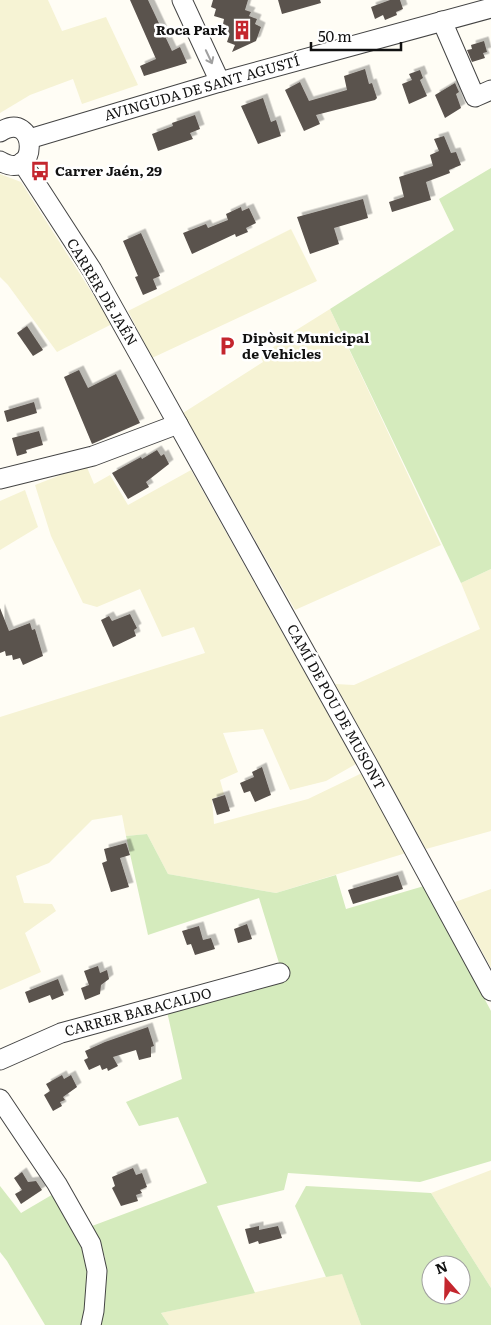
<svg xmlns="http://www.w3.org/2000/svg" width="491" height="1325" font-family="Literata,serif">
	<defs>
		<filter id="shadow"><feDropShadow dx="4.5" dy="-4.5" stdDeviation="0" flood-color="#0004"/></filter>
	</defs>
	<rect width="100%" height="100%" fill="#fffdf5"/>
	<!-- farmland -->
	<g fill="#f6f3d4">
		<path d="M0,0H48L62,31L106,17L138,85L82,104L73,79L30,95L0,113Z"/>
		<path d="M0,174L21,182L112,324L57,352L8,285L0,277Z"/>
		<path d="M291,229L317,281L152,358L128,311Z"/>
		<path d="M330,309L441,545L295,610L183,413L263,362L261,357L290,334Z"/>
		<path d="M86,465L94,484L110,475L128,505L191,470L356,764L326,781L290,790L263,729L223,733L238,772L220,780L224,794L212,799L214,824L308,799L362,773L406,853L276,893L168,874L147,834L126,836L122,815L92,820L49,863L16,876L24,903L52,904L56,911L25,933L41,972L0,990V717L205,653L194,627L162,637L140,589L97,607L83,603L51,536L35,485Z"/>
		<path d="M25,490L38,527L0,550V501Z"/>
		<path d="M491,569V831L426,849L335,684L354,685L480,629L461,583Z"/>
		<path d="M491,889V968L455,902Z"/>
		<path d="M491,1170V1288L431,1193Z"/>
		<path d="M342,1273L361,1325H169L161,1313Z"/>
	</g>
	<!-- green -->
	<g fill="#d5ebbd" fill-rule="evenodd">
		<path d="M491,168V569L461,583L330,309L454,230L439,199Z"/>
		<path d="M147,834L168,874L276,893L336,875L346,909L424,886L491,1011V1161L420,1182L288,1173L284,1190L217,1206L255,1293L161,1313L169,1325H98L105,1257L92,1226L207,1183L178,1117L139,1126L126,1102L182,1079L166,1007L283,976L259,898L148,935L126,836Z"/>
		<path d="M0,1186L21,1213L55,1193L88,1252L87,1310L83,1325H45L7,1261L0,1252Z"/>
		<path d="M306,1186L431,1193L491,1288V1325H361L342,1274L326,1277L295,1206ZM431,1265H461V1295H431Z"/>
	</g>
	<!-- building -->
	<g fill="#5a524d" filter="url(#shadow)">
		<path d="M130,0H148L172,51L180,47L187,63L144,76L140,66L156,59Z"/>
		<path d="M213,0H248L245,10L251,12L249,16L257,19L255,24L261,27L256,41L232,52L235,45L227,42L229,36L222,34L226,25L223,24L224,19L214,16L216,9L211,7Z"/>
		<path d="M278,0H320L321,3L282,14Z"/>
		<path d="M390,0H400L403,9L396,12L397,15L385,20L383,15L375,19L371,7Z"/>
		<path d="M484,41L487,52L483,53L485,58L472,62L467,50L472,49L471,45Z"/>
		<path d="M365,69L369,84L372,83L377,98L375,100L316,115L320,124L304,131L285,90L300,82L309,101L347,90L344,76Z"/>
		<path d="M420,70L423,78L420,80L427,96L409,104L402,84L412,80L409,74Z"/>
		<path d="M455,83L459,92L456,94L461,108L445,118L435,95Z"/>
		<path d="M263,98L271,122L276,120L281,136L258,144L241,106Z"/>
		<path d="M195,115L200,129L190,133L193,139L158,151L152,134L173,126L172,123Z"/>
		<path d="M444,136L451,153L456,152L461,165L449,170L450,173L426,182L431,200L392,212L389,202L404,197L399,177L433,166L430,155L439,151L434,139Z"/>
		<path d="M363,199L368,218L334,228L339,244L310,254L297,217Z"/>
		<path d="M241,207L242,211L249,208L256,223L246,228L248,232L236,237L235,234L192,254L183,233L206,224L208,228L228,220L226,214Z"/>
		<path d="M141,233L160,276L153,279L157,289L143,295L135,277L138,276L123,241Z"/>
		<path d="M27,326L43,350L33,356L17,333Z"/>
		<path d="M79,370L88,388L116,374L140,423L92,444L64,377Z"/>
		<path d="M34,402L37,413L7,422L4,411Z"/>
		<path d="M39,431L43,445L26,450L27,453L17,456L12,438Z"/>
		<path d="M157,450L161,456L164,454L169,464L146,482L149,487L128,499L112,473L141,457L142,459Z"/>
		<path d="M0,608L9,631L30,623L32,630L35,629L43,656L23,665L20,658L13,660L12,655L6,656L5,651L0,653Z"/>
		<path d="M130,614L137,628L134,630L136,636L113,647L101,620L109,616L112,621Z"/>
		<path d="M262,767L271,795L255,802L250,791L244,793L240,783L254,777L252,772Z"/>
		<path d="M225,795L230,811L217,815L212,799Z"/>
		<path d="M126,843L130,855L120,858L129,887L111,892L102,863L107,861L104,849Z"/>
		<path d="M398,875L403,889L353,904L348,890Z"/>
		<path d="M247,924L252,939L238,943L234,929Z"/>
		<path d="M199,926L203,940L211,938L215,949L195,955L191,944L187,945L182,931Z"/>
		<path d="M98,966L100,973L107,970L109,979L101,985L100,994L85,1000L81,988L89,985L84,971Z"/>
		<path d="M58,979L64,995L52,1000L50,995L29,1003L25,992Z"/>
		<path d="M148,1027L154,1046L151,1047V1057L139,1060L136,1050L113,1057L118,1066L108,1071L107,1068L102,1070L100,1065L89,1070L84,1060L88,1058L85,1051L105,1042Z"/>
		<path d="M62,1075L64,1079L71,1075L77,1087L63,1097L65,1100L60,1102L62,1106L53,1111L44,1095L50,1091L46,1084Z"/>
		<path d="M133,1168L136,1175L142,1173L147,1187L140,1190L142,1193L136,1195L138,1201L121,1206L112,1188L115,1186L112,1177Z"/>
		<path d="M22,1172L28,1182L36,1181L42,1190L21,1204L15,1194L22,1190L14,1178Z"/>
		<path d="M259,1226V1230L278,1226L282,1238L259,1244L258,1241L249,1244L245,1229Z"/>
	</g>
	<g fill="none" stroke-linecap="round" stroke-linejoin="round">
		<defs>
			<g id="minor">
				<path d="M182,0L220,82"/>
				<path d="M442,21L475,97L491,90"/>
				<path d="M0,132C38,108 40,184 0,161"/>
				<path d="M29,139L220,82L491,8"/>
				<path d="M22,162L92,270L367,763L491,991"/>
				<path d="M0,479L93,456L178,424"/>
				<path d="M0,1060L61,1033L280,973"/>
				<path d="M0,1099L57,1184L91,1244L97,1271L94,1311L91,1325"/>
			</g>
		</defs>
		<!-- minor casing -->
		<use href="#minor" stroke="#444" stroke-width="21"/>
		<!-- minor -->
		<use href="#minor" stroke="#fff" stroke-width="19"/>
	</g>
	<!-- one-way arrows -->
	<defs><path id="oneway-shaft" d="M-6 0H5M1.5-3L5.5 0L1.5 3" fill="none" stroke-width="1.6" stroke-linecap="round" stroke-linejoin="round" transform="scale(1.25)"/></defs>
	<use stroke="#a0a0a0" href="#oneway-shaft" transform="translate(209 57) rotate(65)"/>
	<!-- icons -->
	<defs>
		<symbol id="building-bare" viewBox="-9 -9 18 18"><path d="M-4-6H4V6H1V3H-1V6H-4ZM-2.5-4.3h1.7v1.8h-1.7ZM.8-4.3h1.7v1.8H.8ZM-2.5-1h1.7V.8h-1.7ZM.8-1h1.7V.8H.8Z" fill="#c4262e" stroke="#fff" stroke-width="2.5" paint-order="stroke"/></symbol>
		<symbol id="bus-bare" viewBox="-9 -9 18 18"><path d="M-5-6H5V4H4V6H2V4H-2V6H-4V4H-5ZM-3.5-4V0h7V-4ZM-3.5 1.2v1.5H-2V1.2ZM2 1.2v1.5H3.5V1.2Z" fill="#c4262e" stroke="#fff" stroke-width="2.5" paint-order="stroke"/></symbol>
		<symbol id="parking-bare" viewBox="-9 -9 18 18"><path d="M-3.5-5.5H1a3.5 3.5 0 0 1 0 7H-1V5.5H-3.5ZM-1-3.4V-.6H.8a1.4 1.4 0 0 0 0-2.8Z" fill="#c4262e" stroke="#fff" stroke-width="2.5" paint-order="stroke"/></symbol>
	</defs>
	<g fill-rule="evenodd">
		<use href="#building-bare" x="228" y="16" width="28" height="28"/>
		<use href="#bus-bare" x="26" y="157" width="28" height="28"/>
		<use href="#parking-bare" x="213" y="332" width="28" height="28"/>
	</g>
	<g text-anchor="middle" stroke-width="5" stroke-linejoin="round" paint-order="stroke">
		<!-- poi labels -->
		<g font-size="14" font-weight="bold" fill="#111" stroke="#fff" text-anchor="start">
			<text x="227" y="35" text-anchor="end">Roca Park</text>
			<text x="55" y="176">Carrer Jaén, 29</text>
			<text x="242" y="343">Dipòsit Municipal<tspan x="242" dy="16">de Vehicles</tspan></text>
		</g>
		<!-- street labels -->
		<g font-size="14" fill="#111" stroke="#fff">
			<text transform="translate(202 88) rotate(-16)" y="5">AVINGUDA DE SANT AGUSTÍ</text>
			<text transform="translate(102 292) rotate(59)" y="5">CARRER DE JAÉN</text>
			<text transform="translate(336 707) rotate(61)" y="5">CAMÍ DE POU DE MUSONT</text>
			<text transform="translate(138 1012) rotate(-15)" y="5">CARRER BARACALDO</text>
		</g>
	</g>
	<!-- north arrow -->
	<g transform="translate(446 1280) rotate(340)"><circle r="24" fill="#ffffff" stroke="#a0a0a0"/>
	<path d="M0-4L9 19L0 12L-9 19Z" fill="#c4262e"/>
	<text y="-8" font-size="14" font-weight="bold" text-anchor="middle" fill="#111111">N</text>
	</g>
	<!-- scale -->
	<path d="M311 42v8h90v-8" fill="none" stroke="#111111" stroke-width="2.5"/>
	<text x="318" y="42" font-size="15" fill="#111111" stroke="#ffffff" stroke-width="4" paint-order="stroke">50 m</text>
</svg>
